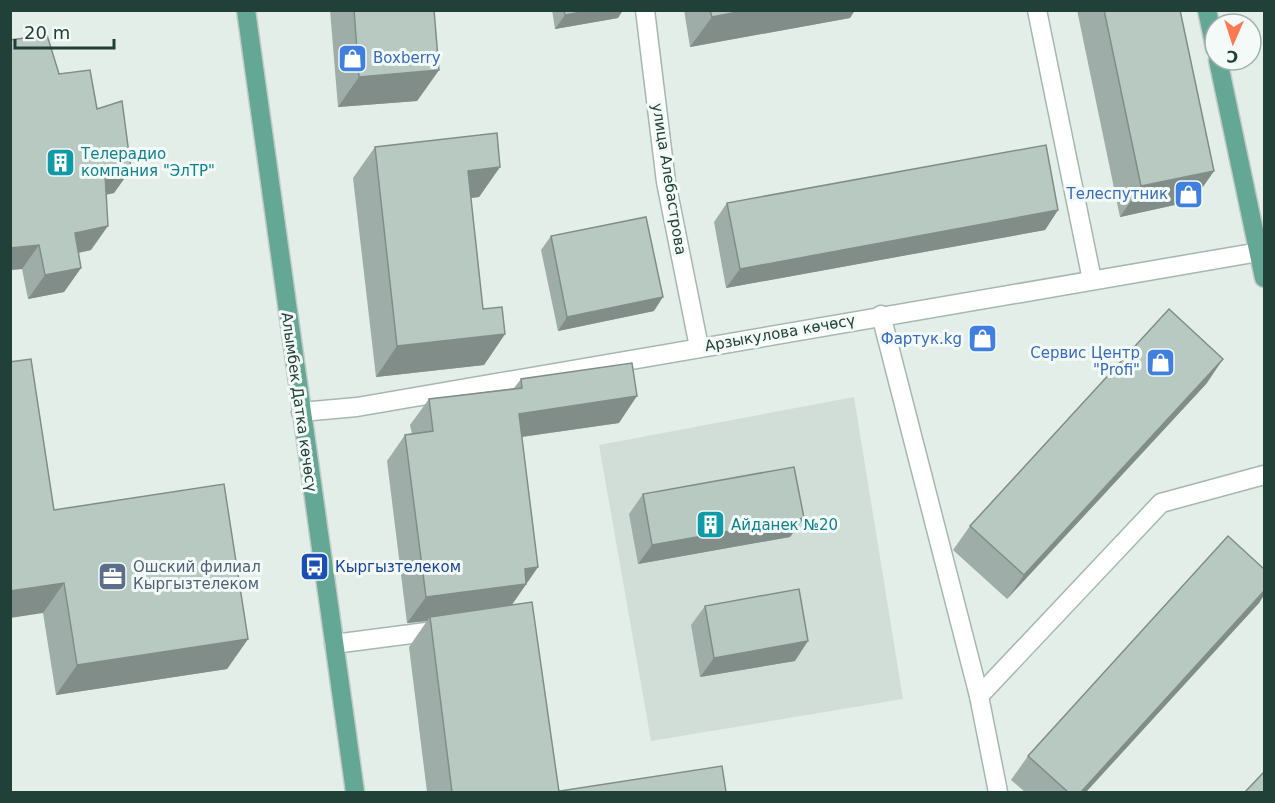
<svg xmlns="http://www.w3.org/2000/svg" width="1275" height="803" font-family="'DejaVu Sans',sans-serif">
	<rect width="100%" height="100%" fill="#e3eee9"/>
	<!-- built -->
	<path fill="#d1ded8" d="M854,397L903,699L651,741L599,445Z"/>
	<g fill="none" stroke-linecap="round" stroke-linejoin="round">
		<defs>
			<g id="minor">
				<path d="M645,10L666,182L699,347"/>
				<path d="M1037,10L1092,280"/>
				<path d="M881,315L979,696L998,792"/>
				<path d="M301,412L357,407L1259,252"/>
				<path d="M334,644L442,630"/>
				<path d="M979,696L1161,503L1264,475"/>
			</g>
			<g id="major">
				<path d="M246,10L355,792"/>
				<path d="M1207,10L1215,48"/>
				<path d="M1218,60L1264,278"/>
			</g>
		</defs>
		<!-- minor casing -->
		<use href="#minor" stroke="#a5b7b0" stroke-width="21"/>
		<!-- major casing -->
		<use href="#major" stroke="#c1cac7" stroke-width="21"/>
		<!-- minor -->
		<use href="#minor" stroke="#fff" stroke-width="18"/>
		<!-- major -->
		<use href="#major" stroke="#64a794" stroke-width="18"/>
	</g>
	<!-- wall -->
	<g fill="#9eada7">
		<path d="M330,10H434L439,70L417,101L338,107Z"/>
		<path d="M552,10H623L618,18L555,29Z"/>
		<path d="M684,10H855L850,18L690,47Z"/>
		<path d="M1077,10H1180L1214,171L1193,201L1120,217Z"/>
		<path d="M10,40L59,74L97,109L131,169L114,193L106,195L91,250L78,253L81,268L64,292L28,299L22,269L10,270Z"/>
		<path d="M375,147L500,167L479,197L471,198L483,309L505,334L484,365L376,377L353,178Z"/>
		<path d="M727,203L1058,210L1045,230L726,288L714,222Z"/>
		<path d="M551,236L654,311L558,331L541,250Z"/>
		<path d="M521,379L619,423L522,437L538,567L512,605L559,792H427L409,647L427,621L407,623L387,461L405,435L412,434L410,425L429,399L514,388Z"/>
		<path d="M1207,383L1007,599L953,550L970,526Z"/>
		<path d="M643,494L804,518L790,537L638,564L629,514Z"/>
		<path d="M54,510L248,639L227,669L56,695L43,613Z"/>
		<path d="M1264,569V595L1259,603L1086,792H1025L1011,780L1028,756Z"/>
		<path d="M705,606L795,661L700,677L691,625Z"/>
	</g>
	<!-- shaded-wall -->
	<g fill="#818d88">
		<path d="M592,10H623L618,18L555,29L565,15Z"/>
		<path d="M747,10H855L850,18L690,47L712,17Z"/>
		<path d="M439,70L417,101L338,107L359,77Z"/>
		<path d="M500,167L479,197L447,201L468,171Z"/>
		<path d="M131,169L114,193L88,198L105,174Z"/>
		<path d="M1214,171L1193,201L1120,217L1141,186Z"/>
		<path d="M1058,210L1045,230L726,288L740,269Z"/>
		<path d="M108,226L91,250L58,257L75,233Z"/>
		<path d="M39,245L22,269L10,270V248Z"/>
		<path d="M81,268L64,292L28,299L45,275Z"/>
		<path d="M663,297L654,311L558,331L567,317Z"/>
		<path d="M505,334L484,365L376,377L397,346Z"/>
		<path d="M1223,359L1207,383L1007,599L1024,575Z"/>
		<path d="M637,396L619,423L500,440L519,414Z"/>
		<path d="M804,518L790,537L638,564L652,545Z"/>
		<path d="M538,567L508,610L430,617L427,621L407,623L426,597L525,569Z"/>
		<path d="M64,583L43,613L10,618V591Z"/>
		<path d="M1264,591V595L1259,603L1086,792H1081Z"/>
		<path d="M248,639L227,669L56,695L77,665Z"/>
		<path d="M808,641L795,661L700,677L714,658Z"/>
	</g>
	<!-- building -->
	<g fill="#b8c9c2" stroke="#818d88" stroke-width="1.5">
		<path d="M354,10H434L439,70L359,77Z"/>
		<path d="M564,10H592L565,15Z"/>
		<path d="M710,10H747L712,17Z"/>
		<path d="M1104,10H1180L1214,171L1141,186Z"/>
		<path d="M47,35L59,74L90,70L97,109L122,101L131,169L105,174L108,226L75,233L81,268L45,275L39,245L10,248V40Z"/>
		<path d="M497,133L500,167L468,171L483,309L502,307L505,334L397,346L375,147Z"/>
		<path d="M1046,145L1058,210L740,269L727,203Z"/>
		<path d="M646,217L663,297L567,317L551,236Z"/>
		<path d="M1169,309L1223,359L1024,575L970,526Z"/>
		<path d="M31,359L54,510L224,484L248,639L77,665L64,583L10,591V362Z"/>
		<path d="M632,363L637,396L519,414L538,567L525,569L526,584L426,597L405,435L433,431L429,399L522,388L521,379Z"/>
		<path d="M794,467L804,518L652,545L643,494Z"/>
		<path d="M1228,536L1264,569V591L1081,792H1068L1028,756Z"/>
		<path d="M799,589L808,641L714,658L705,606Z"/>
		<path d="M532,602L559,792H452L430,617Z"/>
		<path d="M722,766L726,792H561L560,791Z"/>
		<path d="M1264,772V792H1245Z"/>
	</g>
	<!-- icons -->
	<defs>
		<symbol id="shop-square" viewBox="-11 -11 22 22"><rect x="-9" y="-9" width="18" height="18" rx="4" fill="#3f7fe0" stroke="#f4faf7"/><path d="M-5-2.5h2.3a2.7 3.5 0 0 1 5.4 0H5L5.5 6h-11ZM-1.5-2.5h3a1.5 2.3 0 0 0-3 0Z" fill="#fff"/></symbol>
		<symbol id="building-square" viewBox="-11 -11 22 22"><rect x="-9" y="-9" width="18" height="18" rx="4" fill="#0f9aa8" stroke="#f4faf7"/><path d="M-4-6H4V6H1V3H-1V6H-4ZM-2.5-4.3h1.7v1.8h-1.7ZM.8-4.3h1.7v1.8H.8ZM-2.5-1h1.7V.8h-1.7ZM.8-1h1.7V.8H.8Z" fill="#fff"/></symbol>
		<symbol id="bus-square" viewBox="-11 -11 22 22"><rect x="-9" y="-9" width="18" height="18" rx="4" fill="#1a4fb4" stroke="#f4faf7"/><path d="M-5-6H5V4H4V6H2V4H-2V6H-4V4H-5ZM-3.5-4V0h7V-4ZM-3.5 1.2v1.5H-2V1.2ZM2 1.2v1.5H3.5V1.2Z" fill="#fff"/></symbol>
		<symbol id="office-square" viewBox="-11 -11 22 22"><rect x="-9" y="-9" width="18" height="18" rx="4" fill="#5c6f8a" stroke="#f4faf7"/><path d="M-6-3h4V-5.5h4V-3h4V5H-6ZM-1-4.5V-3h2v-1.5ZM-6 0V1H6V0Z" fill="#fff"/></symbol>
	</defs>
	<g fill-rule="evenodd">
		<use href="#shop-square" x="336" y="42" width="33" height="33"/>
		<use href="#building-square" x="44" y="146" width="33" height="33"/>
		<use href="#shop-square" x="1172" y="178" width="33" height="33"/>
		<use href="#shop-square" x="966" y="322" width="33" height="33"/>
		<use href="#shop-square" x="1144" y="346" width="33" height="33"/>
		<use href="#building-square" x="694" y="508" width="33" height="33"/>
		<use href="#bus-square" x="298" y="550" width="33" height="33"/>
		<use href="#office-square" x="96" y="560" width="33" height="33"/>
	</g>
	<g text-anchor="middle" stroke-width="6" stroke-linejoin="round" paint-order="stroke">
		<!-- shop labels -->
		<g font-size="15" fill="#366cbe" stroke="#f4faf7" text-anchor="end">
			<text x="373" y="63" text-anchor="start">Boxberry</text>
			<text x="1168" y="199">Телеспутник</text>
			<text x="962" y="344">Фартук.kg</text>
			<text x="1140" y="358">Сервис Центр<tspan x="1140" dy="17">"Profi"</tspan></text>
		</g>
		<!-- culture labels -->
		<g font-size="15" fill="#0d838f" stroke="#f4faf7" text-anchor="start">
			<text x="81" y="159">Телерадио<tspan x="81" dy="17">компания "ЭлТР"</tspan></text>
			<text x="731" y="530">Айданек №20</text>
		</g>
		<!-- street labels -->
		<g font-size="15" fill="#214138" stroke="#f4faf7">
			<text transform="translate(669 179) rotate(81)" y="5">улица Алебастрова</text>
			<text transform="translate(780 333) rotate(-10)" y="5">Арзыкулова көчөсү</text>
			<text transform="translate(299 402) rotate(82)" y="5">Алымбек Датка көчөсү</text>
		</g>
		<!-- service labels -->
		<g font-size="15" fill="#4e5e75" stroke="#f4faf7" text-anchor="start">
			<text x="133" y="572">Ошский филиал<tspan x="133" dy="17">Кыргызтелеком</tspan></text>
		</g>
		<!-- transit labels -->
		<g font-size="15" fill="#164399" stroke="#f4faf7" text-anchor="start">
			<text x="335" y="572">Кыргызтелеком</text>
		</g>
	</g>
	<!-- border -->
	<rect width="1275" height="803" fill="none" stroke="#214138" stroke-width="24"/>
	<!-- north arrow -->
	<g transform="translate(1233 42) rotate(183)"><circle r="28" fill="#f4faf7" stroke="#a0b0ab" stroke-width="1.5"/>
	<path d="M0-4.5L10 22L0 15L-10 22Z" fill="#fc7953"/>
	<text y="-9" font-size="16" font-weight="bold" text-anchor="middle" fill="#214138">С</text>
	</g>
	<!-- scale -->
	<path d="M15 39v9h99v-9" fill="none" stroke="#214138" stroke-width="3"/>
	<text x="24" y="39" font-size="18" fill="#214138" stroke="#f4faf7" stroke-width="4.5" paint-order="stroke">20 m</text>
</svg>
